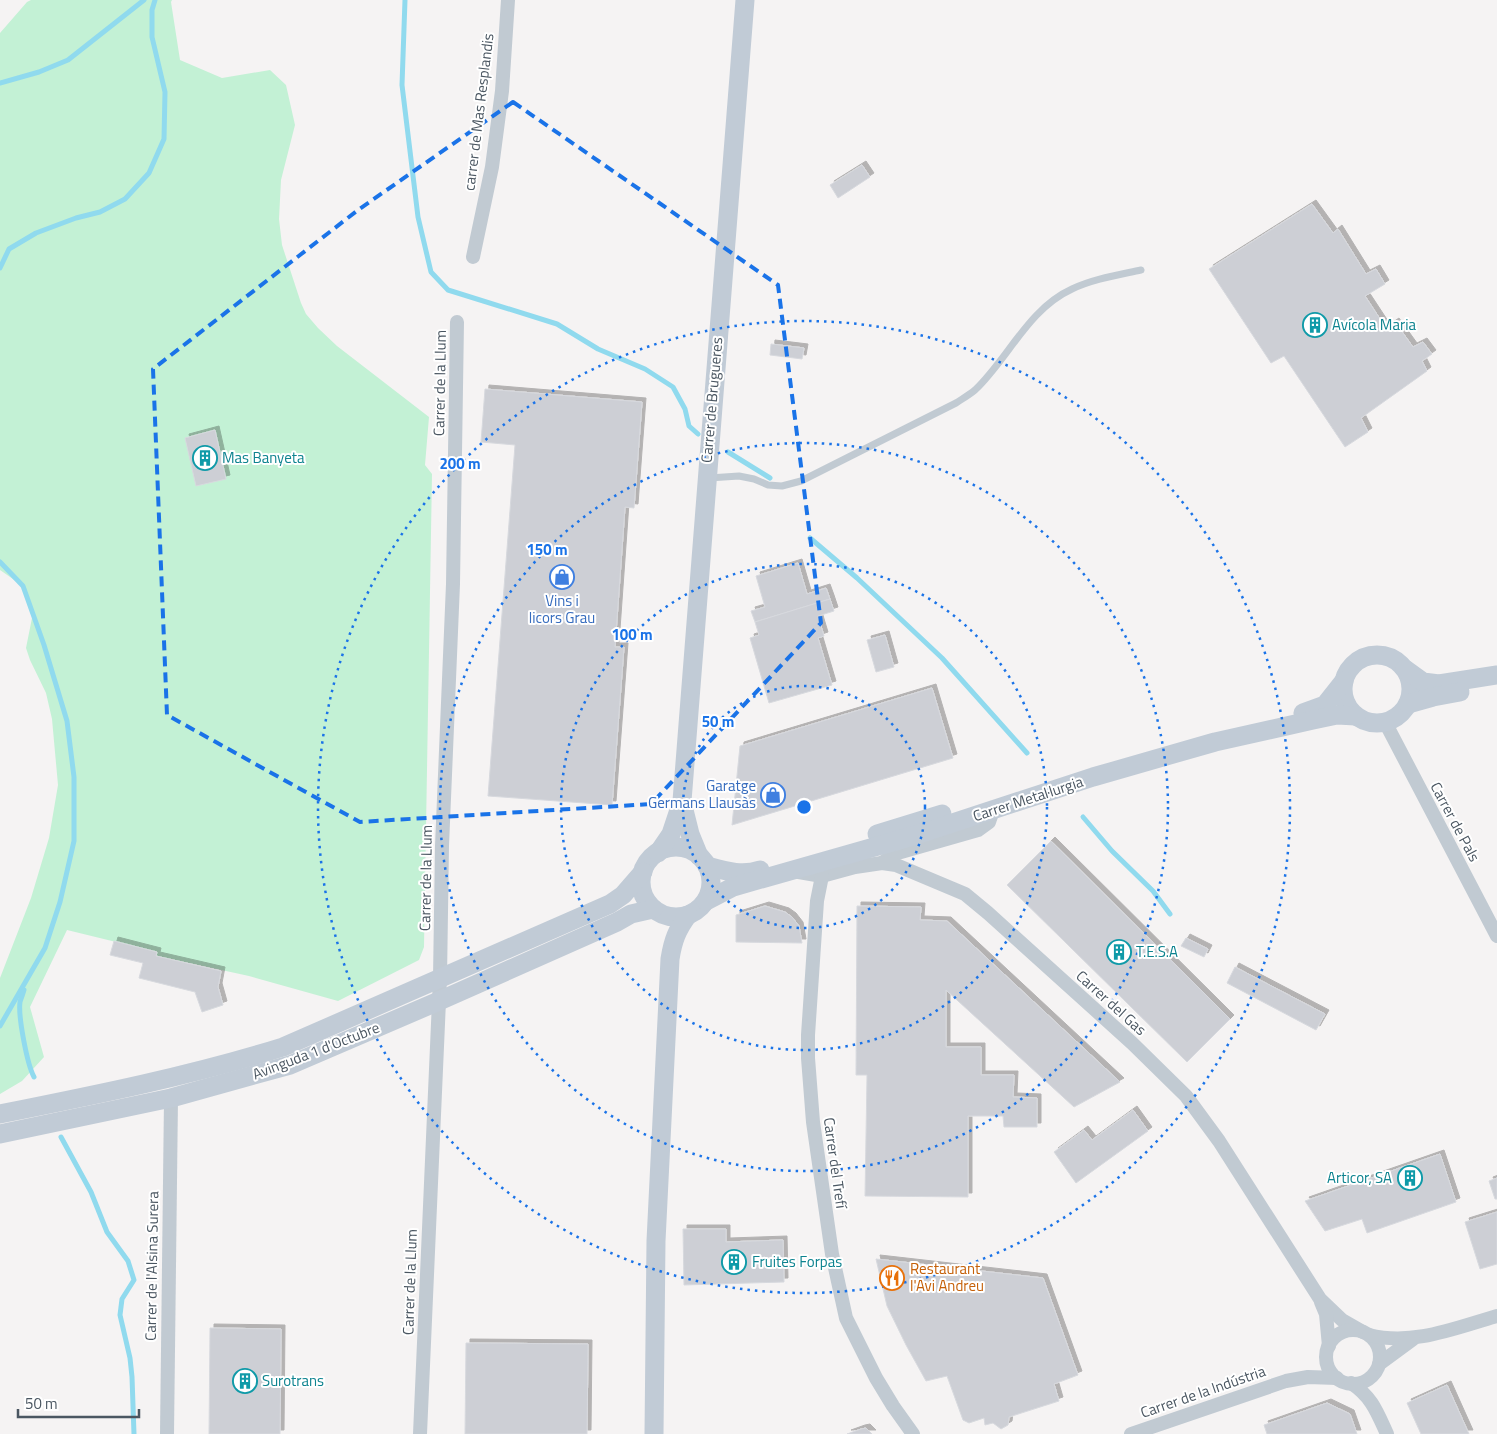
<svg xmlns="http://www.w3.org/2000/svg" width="1497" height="1434" font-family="'Titillium Web',sans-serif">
	<defs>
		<filter id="shadow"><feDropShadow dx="4" dy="-4" stdDeviation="0" flood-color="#0004"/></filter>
	</defs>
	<rect width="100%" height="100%" fill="#f5f3f3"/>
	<!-- green -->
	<path fill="#c3f1d5" d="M31,0H172L171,2L180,60L222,78L270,70L286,85L295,125L281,180L279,219L282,245L301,303L306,314L318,328L337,346L429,417L425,465L432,474L424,947L419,960L338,1001L249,976L157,956V952L67,930L30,1007L44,1057L22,1081L0,1094V978L31,898L49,838L58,785L52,719L46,693L30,660L26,648L33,613L23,586L0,570V33L27,2Z"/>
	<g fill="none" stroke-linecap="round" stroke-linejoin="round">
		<!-- stream -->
		<g stroke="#90daee" stroke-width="5">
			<path d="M405,0L402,85L418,217L431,272L448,290L557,324L598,349L645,369L673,387L685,409L689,426L698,434"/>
			<path d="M0,83L39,72L68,60L144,0"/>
			<path d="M0,268L9,249L36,233L76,218L100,212L125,199L149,173L164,139L165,92L152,37V10L155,0"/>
			<path d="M728,452L770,478"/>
			<path d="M810,538L857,578L942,658L1027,753"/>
			<path d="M0,562L23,586L44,645L67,721L74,777V841L60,902L45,948L0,1026"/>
			<path d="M1083,817L1112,851L1153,891L1170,914"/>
			<path d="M24,990C23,994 21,998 20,1002C18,1016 27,1064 34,1077"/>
			<path d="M61,1137L91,1192L107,1232L128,1261L134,1280L122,1299L120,1315L130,1358L132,1377L134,1434"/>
		</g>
	</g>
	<!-- building -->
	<g fill="#cdcfd5" stroke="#d7d9de" filter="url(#shadow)">
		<path d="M862,165L870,177L838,198L830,185Z"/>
		<path d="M1312,204L1333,233L1338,229L1366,274L1376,269L1385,284L1365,296L1386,328L1395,322L1413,347L1423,342L1432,354L1422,361L1427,371L1361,418L1368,432L1345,447L1284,356L1271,363L1209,269Z"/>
		<path d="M771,344L804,348L802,359L770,355Z"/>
		<path d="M485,389L642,402L634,508L625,507L615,647H624L612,805L488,796L515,445L481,442Z"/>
		<path d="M215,430L226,479L196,486L185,438Z"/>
		<path d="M798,563L807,594L826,588L830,599L755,622L751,611L765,607L756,576Z"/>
		<path d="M830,599L834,611L818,616L824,636L818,638L832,685L769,703L750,638L759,635L755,622Z"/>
		<path d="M885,635L894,667L876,672L867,640Z"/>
		<path d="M932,688L953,758L732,825L740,746Z"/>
		<path d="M1051,841L1230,1019L1187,1062L1007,885Z"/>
		<path d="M765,906L785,912L792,917L799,926L802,943L736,942V915Z"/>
		<path d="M857,906L921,907L920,920L947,921L1120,1082L1074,1107L946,990V1047H981V1075H1014L1013,1097L1037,1098V1127H1004L1003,1116H968V1197L865,1196L867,1075H856Z"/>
		<path d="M1186,938L1208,949L1204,957L1181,946Z"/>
		<path d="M114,941L157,952L156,956L221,971L218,987L223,1005L202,1012L195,992L139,978L143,963L110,955Z"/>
		<path d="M1235,967L1325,1014L1316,1030L1227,983Z"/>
		<path d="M1133,1110L1148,1131L1076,1183L1054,1152L1084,1130L1092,1140Z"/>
		<path d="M1440,1154L1456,1202L1367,1233L1362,1219L1325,1231L1305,1201Z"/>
		<path d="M1497,1178V1199H1495L1489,1181Z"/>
		<path d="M1497,1212V1264L1480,1269L1465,1222Z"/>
		<path d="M683,1229H726V1242L783,1240L784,1282L684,1285Z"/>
		<path d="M876,1259L1043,1278L1078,1375L1054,1384L1059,1401L1009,1417L1008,1425L1001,1429L993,1423L985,1425L984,1418L969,1423L963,1420L947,1376L926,1381L906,1345L887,1306Z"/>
		<path d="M210,1328L281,1329L280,1434H209Z"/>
		<path d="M466,1343L588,1344L587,1434H465Z"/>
		<path d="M1447,1385L1469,1434H1421L1407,1403Z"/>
		<path d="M1327,1403L1350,1414L1357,1434H1267L1264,1425Z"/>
		<path d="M866,1428L872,1434H847L861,1429Z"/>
	</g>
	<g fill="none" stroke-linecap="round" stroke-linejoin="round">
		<!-- lane -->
		<path stroke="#c1cad2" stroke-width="7" d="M709,478L739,476L754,479L768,485L782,486L801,481L956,403C962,399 969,395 975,390C1008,359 1028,309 1072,289C1093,279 1118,275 1141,270"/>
		<!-- street -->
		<g stroke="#c1cad2" stroke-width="14">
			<path d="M473,257L492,167L502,91L508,0"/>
			<path d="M1385,722L1497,936"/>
			<path d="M882,863L894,854L978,830L989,822L993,810"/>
			<path d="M793,871L822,876L855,867L882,863L896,865L965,894L988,913L1132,1043L1186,1096L1219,1141L1320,1299L1342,1320L1363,1332"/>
			<path d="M822,876L817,901L808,1035V1058L813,1122L832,1254L846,1318L876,1378L893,1406L913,1434"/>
			<path d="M1321,1302L1326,1314L1329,1346"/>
			<circle cx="1353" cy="1357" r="27"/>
			<path d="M1369,1335C1413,1346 1455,1328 1497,1316"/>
			<path d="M1379,1364L1413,1339"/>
			<path d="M1351,1383C1372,1397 1377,1412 1387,1434"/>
			<path d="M167,1434L171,1098"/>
			<path d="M420,1434L440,978L442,846L453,584L457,322"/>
			<path d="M1131,1434L1286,1381L1308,1377L1337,1378"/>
		</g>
		<!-- secondary -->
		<g stroke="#c1cbd6" stroke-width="19">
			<circle cx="1377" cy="689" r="34"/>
			<path d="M1405,669L1423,682L1439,684L1497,675"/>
			<path d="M1408,704L1433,697L1460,692"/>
			<path d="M1303,713L1325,705L1344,681"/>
			<path d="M682,802L690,834L699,856"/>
			<path d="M877,834L942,814"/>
			<circle cx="676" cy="882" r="35"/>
			<path d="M658,853L671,834L682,801L745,0"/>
			<path d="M707,866C726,871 742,876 760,870"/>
			<path d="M706,901L733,887L913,836L1093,777L1215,742L1313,720L1337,715L1356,716"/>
			<path d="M0,1114C95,1095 190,1076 283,1047L610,904L623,895L643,872"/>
			<path d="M0,1134L171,1098L290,1065L439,1001L617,922L631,914L653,909"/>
			<path d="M654,1434L656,1241L670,959C673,940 677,930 688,915"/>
		</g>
	</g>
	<!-- marked area -->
	<path fill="none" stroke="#1a73e8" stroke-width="4" stroke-dasharray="10 6" stroke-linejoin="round" d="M513,102L778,285L821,623L651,804L360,822L167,715L153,369L358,210Z"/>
	<!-- distance rings -->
	<g fill="none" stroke="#1a73e8" stroke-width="2.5" stroke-dasharray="2.5 5">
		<circle cx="804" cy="807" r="121"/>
		<circle cx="804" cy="807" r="243"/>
		<circle cx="804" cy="807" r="364"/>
		<circle cx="804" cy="807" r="486"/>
	</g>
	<!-- icons -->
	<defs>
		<symbol id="building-ring" viewBox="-11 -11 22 22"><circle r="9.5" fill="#fff" stroke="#0f9aa8" stroke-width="1.5"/><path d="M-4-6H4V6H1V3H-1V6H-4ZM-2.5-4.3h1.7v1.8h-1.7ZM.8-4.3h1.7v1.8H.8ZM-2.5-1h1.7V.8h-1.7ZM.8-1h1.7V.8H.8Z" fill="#0f9aa8"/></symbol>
		<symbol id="shop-ring" viewBox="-11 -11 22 22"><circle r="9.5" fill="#fff" stroke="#3f7fe0" stroke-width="1.5"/><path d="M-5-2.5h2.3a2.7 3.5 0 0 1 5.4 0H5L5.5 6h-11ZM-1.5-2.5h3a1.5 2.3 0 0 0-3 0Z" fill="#3f7fe0"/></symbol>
		<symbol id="restaurant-ring" viewBox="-11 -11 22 22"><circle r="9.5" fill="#fff" stroke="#e8710a" stroke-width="1.5"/><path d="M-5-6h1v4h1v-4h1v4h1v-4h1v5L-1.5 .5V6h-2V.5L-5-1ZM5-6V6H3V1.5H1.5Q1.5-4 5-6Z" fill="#e8710a"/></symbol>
	</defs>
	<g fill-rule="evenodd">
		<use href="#building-ring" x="1301" y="311" width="28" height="28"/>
		<use href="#building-ring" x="191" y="444" width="28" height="28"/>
		<use href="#shop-ring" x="548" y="563" width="28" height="28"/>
		<use href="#shop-ring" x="759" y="781" width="28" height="28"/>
		<use href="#building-ring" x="1105" y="938" width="28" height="28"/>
		<use href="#building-ring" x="1396" y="1164" width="28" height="28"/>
		<use href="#building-ring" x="720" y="1248" width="28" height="28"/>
		<use href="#restaurant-ring" x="878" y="1264" width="28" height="28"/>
		<use href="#building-ring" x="231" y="1367" width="28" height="28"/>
	</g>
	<g text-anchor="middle" stroke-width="4" stroke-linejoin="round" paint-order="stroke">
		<!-- street labels -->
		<g font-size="15" fill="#4a5661" stroke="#fff">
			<text transform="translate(479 112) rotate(-83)" y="5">carrer de Mas Resplandis</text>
			<text transform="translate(440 383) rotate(-89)" y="5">Carrer de la Llum</text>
			<text transform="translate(712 400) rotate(-85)" y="5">Carrer de Brugueres</text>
			<text transform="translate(1028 799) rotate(-18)" y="5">Carrer Metal·lurgia</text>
			<text transform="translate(1455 822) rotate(62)" y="5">Carrer de Pals</text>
			<text transform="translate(426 878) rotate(-89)" y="5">Carrer de la Llum</text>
			<text transform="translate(1111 1003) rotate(42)" y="5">Carrer del Gas</text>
			<text transform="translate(316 1051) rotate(-21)" y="5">Avinguda 1 d'Octubre</text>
			<text transform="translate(835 1163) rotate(82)" y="5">Carrer del Trefí</text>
			<text transform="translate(152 1266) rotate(-89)" y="5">Carrer de l'Alsina Surera</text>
			<text transform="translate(410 1282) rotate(-88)" y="5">Carrer de la Llum</text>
			<text transform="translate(1203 1392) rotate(-19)" y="5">Carrer de la Indústria</text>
		</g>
		<!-- culture labels -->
		<g font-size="15" fill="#0d838f" stroke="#fff" text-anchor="start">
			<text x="1332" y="330">Avícola Maria</text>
			<text x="222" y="463">Mas Banyeta</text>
			<text x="1136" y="957">T.E.S.A</text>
			<text x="1392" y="1183" text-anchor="end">Articor, SA</text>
			<text x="752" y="1267">Fruites Forpas</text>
			<text x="262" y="1386">Surotrans</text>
		</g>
		<!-- shop labels -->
		<g font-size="15" fill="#366cbe" stroke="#fff">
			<text x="562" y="606">Vins i<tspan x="562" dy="17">licors Grau</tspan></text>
			<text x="756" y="791" text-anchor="end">Garatge<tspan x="756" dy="17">Germans Llausàs</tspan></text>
		</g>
		<!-- food labels -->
		<g font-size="15" fill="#c56008" stroke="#fff" text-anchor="start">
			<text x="910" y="1274">Restaurant<tspan x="910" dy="17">l'Avi Andreu</tspan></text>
		</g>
	</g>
	<circle cx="804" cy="807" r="8" fill="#1a73e8" stroke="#fff" stroke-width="2.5"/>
	<g font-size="15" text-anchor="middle" font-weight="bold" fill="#1a73e8" stroke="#fff" stroke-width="4" stroke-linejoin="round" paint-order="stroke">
		<text x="460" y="469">200 m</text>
		<text x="547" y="555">150 m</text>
		<text x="632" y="640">100 m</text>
		<text x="718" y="727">50 m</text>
	</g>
	<!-- scale -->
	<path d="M18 1409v8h121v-8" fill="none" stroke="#4a5661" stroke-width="2.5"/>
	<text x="25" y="1409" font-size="15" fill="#4a5661" stroke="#ffffff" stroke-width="4" paint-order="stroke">50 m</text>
</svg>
